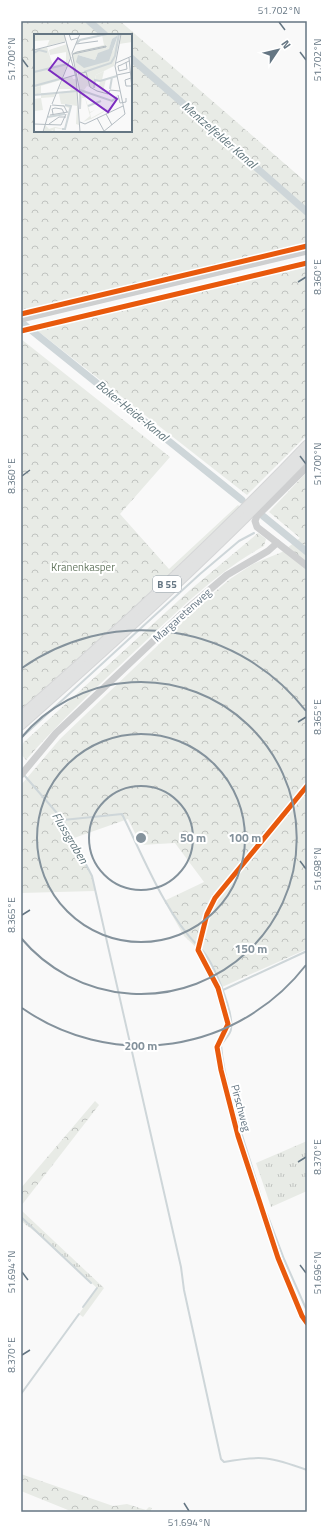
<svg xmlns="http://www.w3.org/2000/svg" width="328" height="1533" font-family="'Titillium Web',sans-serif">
	<defs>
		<pattern id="grass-tufts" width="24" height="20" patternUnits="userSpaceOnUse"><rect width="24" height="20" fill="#e8ebe6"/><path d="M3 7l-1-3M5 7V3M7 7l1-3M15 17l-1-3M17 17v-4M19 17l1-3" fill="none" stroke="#c0c3c0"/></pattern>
		<pattern id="forest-crowns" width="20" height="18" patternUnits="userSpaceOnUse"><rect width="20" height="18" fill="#e8ebe6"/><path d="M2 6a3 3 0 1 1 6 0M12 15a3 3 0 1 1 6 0" fill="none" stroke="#c0c3c0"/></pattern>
	</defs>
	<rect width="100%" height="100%" fill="#f9f9f9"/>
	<!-- grass -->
	<g fill="url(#grass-tufts)">
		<path d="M307,1141V1191L271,1207L256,1163Z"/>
		<path d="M21,1210L104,1288L83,1317L79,1314L97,1288L42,1237L21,1221Z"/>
	</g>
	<!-- forest -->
	<g fill="url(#forest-crowns)" fill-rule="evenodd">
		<path d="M21,21H120L307,183V243L21,311ZM35,35H131V131H35Z"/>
		<path d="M307,260V435L247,495L30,325Z"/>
		<path d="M21,339L170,457L120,514L169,569L238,505L240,507C168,576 96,644 21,709Z"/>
		<path d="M307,472V949L220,988L201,952L184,936L164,901L204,882L175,843L141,845L128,819L74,838L92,876L95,891L21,893V785L60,739L202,603L230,579L253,564L282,552L300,538L269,512Z"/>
		<path d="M258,533L266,539L264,546C215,573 176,613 135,651C98,686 60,721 26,760L21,754L23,743L190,590Z"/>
		<path d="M95,1101L99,1105L21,1206V1188Z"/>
		<path d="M21,1474L113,1506L127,1504L146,1510L149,1507L152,1508L150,1512H73L21,1491Z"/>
	</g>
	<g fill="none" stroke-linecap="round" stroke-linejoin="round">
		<!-- stream -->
		<g stroke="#ced6d9" stroke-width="2">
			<path d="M21,738L200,574L239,541L254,533"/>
			<path d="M24,775L63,820L92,876L181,1267L184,1290L221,1459L224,1462C262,1455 271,1457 307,1470"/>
			<path d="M63,820L122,814C142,854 166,915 198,946"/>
			<path d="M201,949C213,961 234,1012 231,1029C231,1034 224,1040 221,1045C225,1092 248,1150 261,1197"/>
			<path d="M223,990L307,951"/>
			<path d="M267,1214L284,1259L307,1311"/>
			<path d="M21,1217L91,1283"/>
			<path d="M83,1307L97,1288"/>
			<path d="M21,1394L79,1314"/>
		</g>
		<!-- canal -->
		<g stroke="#ced6d9" stroke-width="7">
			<path d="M89,21L105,35"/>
			<path d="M131,58L307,212"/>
			<path d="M21,322L242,500"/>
			<path d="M263,516L307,552"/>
		</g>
		<defs>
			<g id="major">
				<path d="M21,716C120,629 216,540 307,445"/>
				<path d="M21,725C119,638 216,550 307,455"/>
			</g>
		</defs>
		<!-- major casing -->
		<use href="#major" stroke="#d5d6d7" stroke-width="11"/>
		<!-- minor -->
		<g stroke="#cecfd0" stroke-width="7">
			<path d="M21,319L307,251"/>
			<path d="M307,467L257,516L255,521L257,527L307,566"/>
			<path d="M21,775L56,733L186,610L227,575L268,551L277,543"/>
			<path d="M307,786L215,898L207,914L198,950L218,988L228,1024L217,1047L221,1070L238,1136L278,1258L302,1316L307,1323"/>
		</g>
		<!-- major -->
		<use href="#major" stroke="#e1e2e2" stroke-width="9"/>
		<defs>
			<g id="cycleway">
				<path d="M21,314L307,246"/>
				<path d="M21,331L307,263"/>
				<path d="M307,786L215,898L207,914L198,950L218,988L228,1024L217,1047L221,1070L238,1136L278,1258L302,1316L307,1323"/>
			</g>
		</defs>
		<!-- cycleway casing -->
		<use href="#cycleway" stroke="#fff" stroke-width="8"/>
		<!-- cycleway -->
		<use href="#cycleway" stroke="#e8590c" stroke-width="5"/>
	</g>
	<!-- ticks -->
	<path fill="none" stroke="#657683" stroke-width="1.5" d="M279,22L285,30M300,52L306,60M22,59L28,67M298,282L306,277M300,456L306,464M22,476L30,470M298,722L306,717M300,861L306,869M22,915L30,910M298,1162L306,1157M300,1265L306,1273M22,1272L28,1280M22,1355L30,1350M184,1503L189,1511"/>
	<!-- distance rings -->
	<g fill="none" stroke="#84929c" stroke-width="2">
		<circle cx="141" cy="838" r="52"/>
		<circle cx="141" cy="838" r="104"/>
		<path d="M21 738A156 156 0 1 1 21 938"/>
		<path d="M306 965A208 208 0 0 1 22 1008M22 668A208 208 0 0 1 306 711"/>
	</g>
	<g text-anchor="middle" stroke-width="4" stroke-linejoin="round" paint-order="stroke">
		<!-- shield labels -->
		<rect fill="#fff" stroke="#939fa8" stroke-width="1" x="153" y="576" width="28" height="16" rx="3"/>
		<g font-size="10" font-weight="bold" fill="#657683">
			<text x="167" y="588">B 55</text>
		</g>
		<!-- park labels -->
		<g font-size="11" fill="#687a64" stroke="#fff">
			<text x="83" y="571">Kranenkasper</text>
		</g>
		<!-- street labels -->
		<g font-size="11" fill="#657683" stroke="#fff">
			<text transform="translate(182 615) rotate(-42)" y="4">Margaretenweg</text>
			<text transform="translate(241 1108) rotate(75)" y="4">Pirschweg</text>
		</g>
		<!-- water labels -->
		<g font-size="12" font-style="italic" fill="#60757c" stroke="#fff">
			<text transform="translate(219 135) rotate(41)" y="4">Mentzelfelder Kanal</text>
			<text transform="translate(132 411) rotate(39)" y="4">Boker-Heide-Kanal</text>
			<text transform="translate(70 838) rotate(59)" y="4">Flussgraben</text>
		</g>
	</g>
	<!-- overview -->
	<g transform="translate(34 34)">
		<rect width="98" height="98" fill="#f9f9f9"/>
		<path d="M0,0H18L16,6L1,7L0,13ZM87,0H98V8L85,10ZM70,37L68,46L72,45L69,58L65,52L66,47L61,46L62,41ZM7,52V59H22L20,63L7,64L9,76L1,77L0,65L7,64V59L0,61V54Z" fill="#e8ebe6"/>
		<path d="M18,0H30L37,21L27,46L0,54V13L1,16L13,13L19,32L32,29V18L16,21L15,16L33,10L32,7L13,12ZM86,0L80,32L62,41L59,54L53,52L50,56L52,57L50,60L56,78L61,76L56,79L57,84L77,73L68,79L57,85L49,88L56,82L51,64H48L47,75L44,40L38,22L40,18L70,11L68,1ZM84,1L79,17L52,30L44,21L61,26L63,21L75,16L78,5ZM38,42L39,45H42L45,91L42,90L43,72L37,71L35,82L31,96L21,94V98L18,96L17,98L10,97L11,91L15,95L21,93L31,95L35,74L27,71L41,70L38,62L31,66V58H27L36,57L37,55H25L29,45Z" fill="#e8ebe6" fill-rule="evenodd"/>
		<path d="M31,58V66L34,61L42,59L41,70H27L25,60Z" fill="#e8ebe6"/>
		<path d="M84,1L75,27L50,34L42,28L44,21L61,26L64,19L75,15L78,5Z" fill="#ced6d9"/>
		<path fill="none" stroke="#ced6d9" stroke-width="2" d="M43,9L46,6L73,0M0,19L5,16L13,18M0,38L34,30M50,38L77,29L81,22L85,0M0,52L29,44M60,54L61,46L66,47L83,42M76,55L78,43M46,56L78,67L83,63M0,61L43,57M54,72L67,67M14,83L31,80M28,95H31L37,72L31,71"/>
		<path fill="none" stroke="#b5bdc3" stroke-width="1" d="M30,0L42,43L46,98M35,0L37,6L44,4M42,10L64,7M72,12V13L39,20L43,18ZM0,16L31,8M38,19L46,58V75M38,19L46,0M95,24L98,55M92,28L93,35L85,37L84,32L87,31L95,27H96M82,29L98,22M44,40L52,38L56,53L63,57L74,60L76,56L86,57M83,41L97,38M97,44L91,46L92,52H97M28,45L41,41M84,61L86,69L92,68V64M18,70L37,23M18,71L30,72L33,78M19,80L18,75L21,74L28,75L30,79M72,80L78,91M16,81L34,78M63,84L70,97M46,88L51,90L89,72M0,90L27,91L32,80M15,90L25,83H32M9,98L17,71M69,98L91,80L81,32L87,0"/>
		<path fill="#7b2cbf" fill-opacity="0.15" stroke="#7b2cbf" stroke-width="2" d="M24,24L83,65L74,78L15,36Z"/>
		<rect width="98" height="98" fill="none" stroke="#657683" stroke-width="2"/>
	</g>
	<circle cx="141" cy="838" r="6" fill="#84929c" stroke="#fff" stroke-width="2"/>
	<g font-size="12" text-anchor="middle" font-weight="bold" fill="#84929c" stroke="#fff" stroke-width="4" stroke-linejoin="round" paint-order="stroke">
		<text x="193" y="842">50 m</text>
		<text x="245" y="842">100 m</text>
		<text x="251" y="953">150 m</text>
		<text x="141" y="1050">200 m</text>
	</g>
	<!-- border -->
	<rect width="328" height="1533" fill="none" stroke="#ffffff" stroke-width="44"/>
	<!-- north arrow -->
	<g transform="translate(278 50) rotate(55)" stroke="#ffffff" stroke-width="3" paint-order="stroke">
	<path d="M0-3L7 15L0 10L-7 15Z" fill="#657683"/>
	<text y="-6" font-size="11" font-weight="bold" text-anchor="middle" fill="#657683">N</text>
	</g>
	<rect x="22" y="22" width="284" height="1489" fill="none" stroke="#657683" stroke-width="1.5"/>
	<g font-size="10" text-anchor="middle" fill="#657683">
		<text x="279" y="14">51.702°N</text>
		<text transform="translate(11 59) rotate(-90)" y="4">51.700°N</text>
		<text transform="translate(317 60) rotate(-90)" y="4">51.702°N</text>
		<text transform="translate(317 277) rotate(-90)" y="4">8.360°E</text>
		<text transform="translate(317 464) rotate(-90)" y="4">51.700°N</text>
		<text transform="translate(11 476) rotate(-90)" y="4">8.360°E</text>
		<text transform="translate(317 717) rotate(-90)" y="4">8.365°E</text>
		<text transform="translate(317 869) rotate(-90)" y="4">51.698°N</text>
		<text transform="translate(11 915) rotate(-90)" y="4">8.365°E</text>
		<text transform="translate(317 1157) rotate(-90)" y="4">8.370°E</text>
		<text transform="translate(11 1272) rotate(-90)" y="4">51.694°N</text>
		<text transform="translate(317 1273) rotate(-90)" y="4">51.696°N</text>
		<text transform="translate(11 1355) rotate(-90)" y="4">8.370°E</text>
		<text x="189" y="1526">51.694°N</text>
	</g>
</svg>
